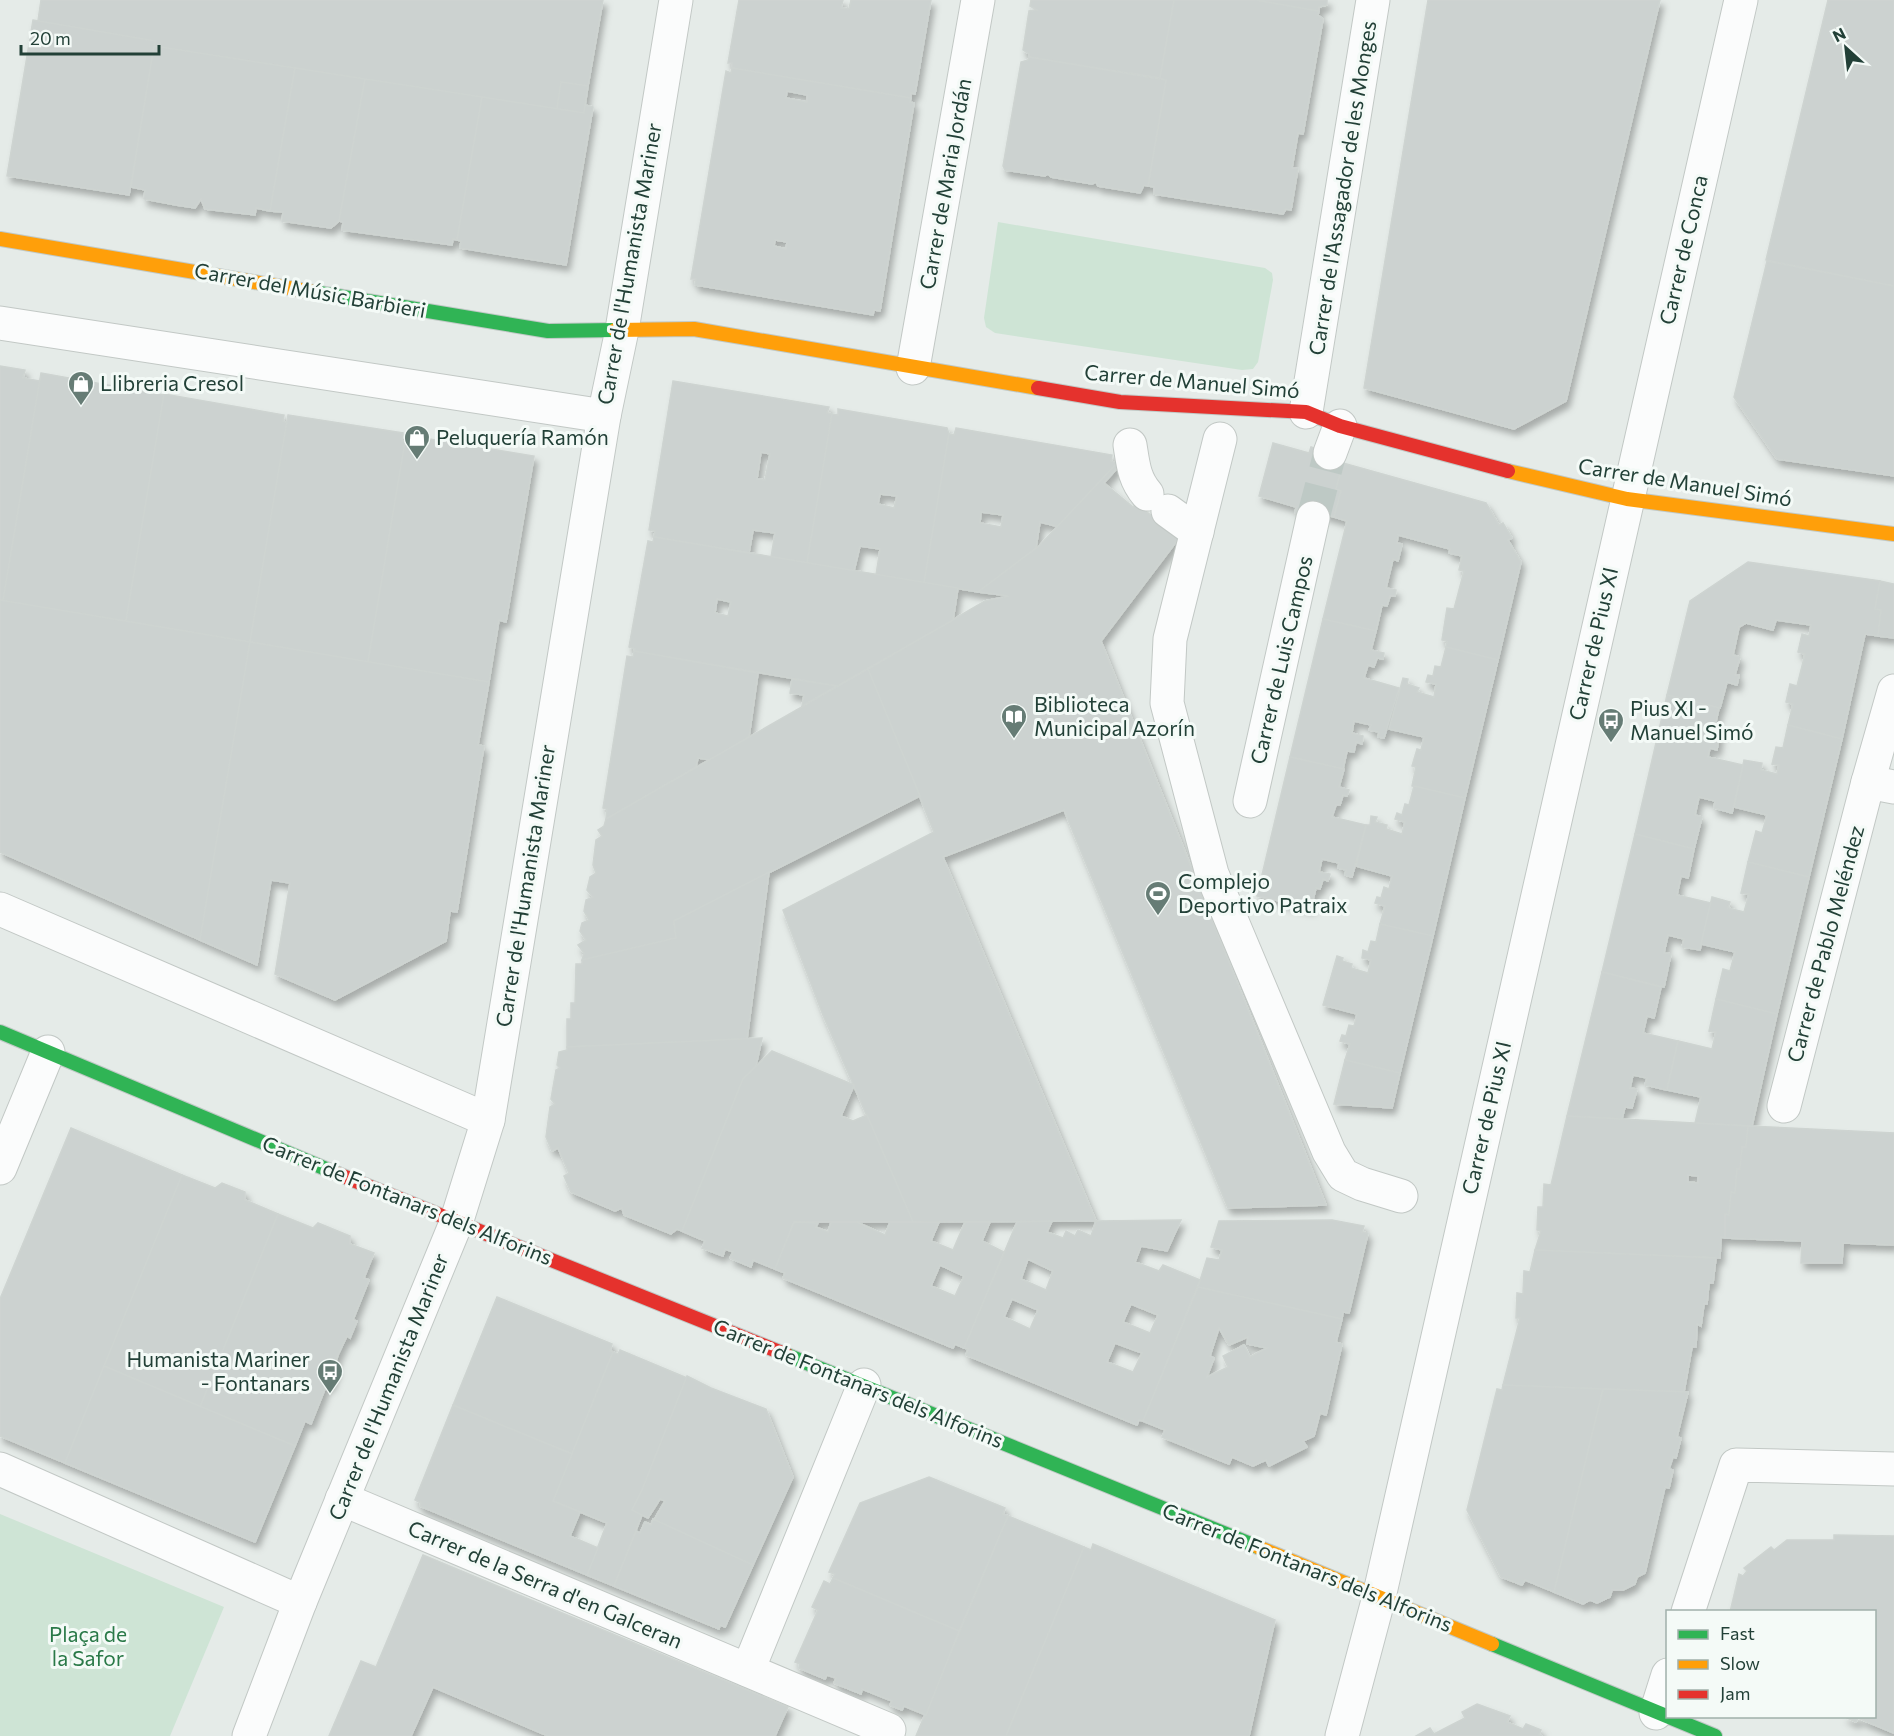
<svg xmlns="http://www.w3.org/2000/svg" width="1894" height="1736" font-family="Commissioner,sans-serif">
	<defs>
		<filter id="shadow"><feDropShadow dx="3.5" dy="6" stdDeviation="3" flood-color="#0004"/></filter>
	</defs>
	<rect width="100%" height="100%" fill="#e5ebe8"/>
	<!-- green -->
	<g fill="#cee4d5">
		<path d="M998,222L1265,268L1272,273L1273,280L1258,362L1253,369L1242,370L995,333L986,327L984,318Z"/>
		<path d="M0,1514L224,1607L170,1736H0Z"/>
	</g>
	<!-- building -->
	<g fill="#ccd2d0" stroke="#ced4d1" stroke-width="1.5" fill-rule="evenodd" filter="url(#shadow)">
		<path d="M41,0H603L588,86L561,82L557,109L154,46L155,41L38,21Z"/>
		<path d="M739,0H843L841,8L849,9L851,0H931L915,94L911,93V98L732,68V63H728Z"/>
		<path d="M1031,0H1174L1160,78L1029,57V54L1023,50L1029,11L1037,10L1030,6Z"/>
		<path d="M1174,0H1256L1319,11L1318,15L1323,19L1303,134L1298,133L1292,168H1298L1291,210L1286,209L1283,214L1185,199L1154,194V187L1148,186L1166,80L1160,78Z"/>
		<path d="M1256,0H1327V5L1319,7V11Z"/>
		<path d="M1428,0H1660L1566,401L1514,429L1364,388Z"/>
		<path d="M1828,0H1894V286L1766,260Z"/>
		<path d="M33,20L155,41L129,195L7,176Z"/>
		<path d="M154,46L295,68L270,211L256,208L255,215L205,209L201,199L195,208L176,205L144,199L145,190L131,187Z"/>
		<path d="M1029,57L1166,80L1148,186L1144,185L1140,193L1098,186L1096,182L1092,184L1051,177L1048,174L1045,176L1005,170L1003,166L1021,62L1028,60Z"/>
		<path d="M295,68L365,79L339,221L331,228L282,221L283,212L270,211Z"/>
		<path d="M732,68L911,98L910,102L914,103L880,311L874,310L873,315L695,285L696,279H691L726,71L731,73ZM787,91L807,95V102L786,98ZM775,240L787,242L786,249L774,246Z"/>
		<path d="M365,79L482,97L457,240L453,239L452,245L342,230L343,222L339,221Z"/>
		<path d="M561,82L588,86L584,113L557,109Z"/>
		<path d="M482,97L584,113L585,105L593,107L566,265L460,248L461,241L457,240Z"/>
		<path d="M1767,261L1894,286V476L1777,459L1734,397Z"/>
		<path d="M0,366L25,370L23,378L40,381L3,601L0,600Z"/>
		<path d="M41,373L164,395L126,621L3,601Z"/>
		<path d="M673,381L829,407L827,413L832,414L807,563L771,557L775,533L753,530L749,553L654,537L655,531L649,530ZM761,452L770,454L765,480L757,479Z"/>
		<path d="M164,394L284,415L283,421L287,423L250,642L126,621Z"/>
		<path d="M838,409L947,428L949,434L924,583L876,575L880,549L860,546L854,571L807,563L832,414L838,415ZM880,494L897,496L894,508L878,504Z"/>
		<path d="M288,415L403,433L402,441L405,442L368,662L250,642Z"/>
		<path d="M956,428L1112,455L1111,461L1117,463L1059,527L1040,522L1036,548L978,592L924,583L949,434L954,435ZM981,512L1003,515L1001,527L980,523Z"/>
		<path d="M411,436L534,456L506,622L499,620L489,682L368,662L405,442L410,443Z"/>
		<path d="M1273,443L1309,453L1311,447L1330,453L1332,460L1343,463L1336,489L1341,491L1334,517L1320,513L1313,518L1295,513L1296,507L1259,496Z"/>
		<path d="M1117,463H1122L1104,483L1133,507L1136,504L1180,537L1101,641L1326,1205L1228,1208L1064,810L943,857L1096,1221L913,1222L823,1015L783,910L934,832L868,669L985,601L1009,596L978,592L1039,546Z"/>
		<path d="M1343,463L1486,503L1499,525L1503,523L1512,538L1508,540L1521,562L1498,660L1446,647L1447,641L1442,640L1447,608L1454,609L1464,571L1459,570L1462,556L1449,553L1450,549L1398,535L1397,543L1402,544L1398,561L1393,559L1386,588L1396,590L1395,596H1390L1387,606L1382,605L1376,631L1323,619L1347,521L1334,517L1341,491L1336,489Z"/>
		<path d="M654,537L958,588L953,620L837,686L634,651L635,649L629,647L648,541L653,542ZM717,599L731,602L728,616L715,613Z"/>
		<path d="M1748,562L1880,581L1875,609L1881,610L1878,636L1865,634L1842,739L1788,725L1793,704L1786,702L1790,684L1797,686L1805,654L1798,652L1802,634L1809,636L1811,625L1776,620L1773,630L1746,623L1739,627L1733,655L1740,657L1735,675H1739L1737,685L1727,682L1720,708L1667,695L1690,601Z"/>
		<path d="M1880,581L1894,584V638L1878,636L1881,610L1875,609Z"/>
		<path d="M0,600L250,642L200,940L0,852Z"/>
		<path d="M1323,619L1376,631L1371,650L1384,653L1383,659L1377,658L1374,667L1368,665L1364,678L1399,688L1384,738L1378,737L1379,732L1369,730L1371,725L1354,721L1352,733L1363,736L1362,744L1356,742L1354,752L1347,751L1343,769L1290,757Z"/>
		<path d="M250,642L489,682L478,745L484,746L457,912L450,911L446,941L335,1000L275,974L290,883L271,880L257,965L200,940Z"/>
		<path d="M1446,647L1498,660L1465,798L1412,786L1416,767L1412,766L1417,749L1421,750L1424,737L1389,729L1403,678L1408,679L1407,684L1419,688L1417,692L1434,697L1436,684L1426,682L1428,675L1433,676L1435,666L1441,667Z"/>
		<path d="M634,651L758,673L749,737L710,760L698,758L696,767L606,819L607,809L603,808L627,656L633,657Z"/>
		<path d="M868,669L920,796L674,921L676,938L582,960L584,953L578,945L586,940L580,931L582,923L589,920L584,911L586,900L593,897L587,890L590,877L596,873L593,865L596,840L602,836L598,830L604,826L606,819Z"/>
		<path d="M792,679L837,686L802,706L804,695L790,693Z"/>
		<path d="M1667,695L1719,708L1714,731L1720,732L1717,750L1710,748L1708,757L1743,765L1732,813L1714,808L1715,801L1699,797L1695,815L1702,817L1694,849L1635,834Z"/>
		<path d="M1788,725L1842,739L1809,877L1748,862L1756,831L1762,833L1767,815L1734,807L1744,760L1762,763L1761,770L1777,774L1779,765L1772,764L1776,747L1783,748Z"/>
		<path d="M1290,757L1344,769L1339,787L1349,790L1347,796L1343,795L1340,805H1336L1332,817L1366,825L1352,877L1345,875L1346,870L1338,868L1339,863L1322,859L1319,872L1330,874L1328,881L1323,879L1320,889L1316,888L1311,908L1257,896Z"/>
		<path d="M1414,786L1465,798L1433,936L1380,924L1385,906L1375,903L1377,897L1381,898L1384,887L1389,889L1392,876L1356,866L1366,825H1370L1371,816L1377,817L1375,822L1387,825L1386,829L1402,834L1405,822L1395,819L1397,813L1402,815L1405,804L1409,805Z"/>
		<path d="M1635,834L1694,849L1688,878L1681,876L1677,895L1711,903L1700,950L1682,947L1684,939L1668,935L1664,953L1671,954L1664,987L1602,972Z"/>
		<path d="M1748,862L1809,877L1777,1014L1716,999L1723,969L1730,971L1735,952L1701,944L1712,897L1730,902L1728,908L1744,912L1749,894L1741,893Z"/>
		<path d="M769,872L747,1039L567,1047V1019H571V1003H575L576,964H582V960L676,938L674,921Z"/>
		<path d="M1380,924L1433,936L1400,1073L1345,1060L1350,1044L1340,1041L1342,1035L1346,1036L1349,1025L1354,1026L1357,1014L1323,1005L1337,956L1343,958L1342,961L1352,964L1351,968L1368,973L1371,960L1362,958L1363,950L1368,952L1371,941L1376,942Z"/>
		<path d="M1602,972L1661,987L1654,1018L1647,1016L1643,1033L1678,1041L1667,1090L1645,1085L1647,1078L1633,1075L1630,1088L1637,1089L1632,1108L1625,1107L1622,1119L1567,1116Z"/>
		<path d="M1716,999L1777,1014L1752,1126L1695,1123L1701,1097L1667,1090L1678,1041L1712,1049L1716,1032L1709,1031Z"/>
		<path d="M762,1038L756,1066L743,1079L682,1231L677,1229L671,1234L624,1215L622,1208L615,1211L571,1192L564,1176L569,1173L558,1148L552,1151L546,1137L550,1107L555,1104L551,1099L556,1070L560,1068L557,1065L559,1052L567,1050V1047Z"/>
		<path d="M772,1051L854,1085L841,1116L853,1121L867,1115L913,1222H794L775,1269L753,1260L751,1267L730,1258L733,1252L725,1249L723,1256L702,1248L705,1241L682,1231L743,1079Z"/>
		<path d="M1345,1060L1400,1073L1392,1108L1334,1104Z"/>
		<path d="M1567,1116L1748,1126L1746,1147H1742L1740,1169H1737L1735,1193L1731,1192L1729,1215L1725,1214V1238L1721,1237L1720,1258L1535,1250L1541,1231L1537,1230L1538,1207H1543L1544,1184L1551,1185ZM1688,1175L1698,1176V1183L1688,1182Z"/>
		<path d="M1748,1126L1894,1133V1245L1843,1243L1842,1263H1801L1802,1241L1725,1238V1214L1729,1215L1731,1192L1735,1193L1737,1169H1740L1742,1147H1746Z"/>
		<path d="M71,1128L182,1175L65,1463L0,1436V1299Z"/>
		<path d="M182,1175L215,1188L222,1183L245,1192V1200L278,1214L200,1407L104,1366Z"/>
		<path d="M278,1214L313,1228L318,1223L350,1236V1244L374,1253L364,1278L369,1280L353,1320L357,1321L350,1338L347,1336L338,1355L334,1368H337L330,1386L327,1384L311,1424L305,1421L295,1446L200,1407Z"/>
		<path d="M1181,1220L1167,1251L1141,1246L1135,1262L1159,1271L1163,1265L1200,1280L1143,1421L1139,1420L1137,1425L966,1355L968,1349L964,1348L1017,1222L1052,1221L1047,1232L1063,1238L1066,1231L1075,1236L1078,1230L1091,1236L1096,1221ZM1028,1259L1053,1271L1046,1290L1021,1279ZM1012,1299L1038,1310L1030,1329L1004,1317ZM1131,1304L1158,1315L1150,1333L1123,1322ZM1115,1343L1142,1353L1133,1372L1107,1362Z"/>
		<path d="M1332,1220L1364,1226L1362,1232L1368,1233L1349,1313L1343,1312L1342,1319L1198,1287L1207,1258L1219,1260L1222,1250L1211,1247L1219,1221Z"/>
		<path d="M794,1222L818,1223L816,1227L828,1232L831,1222H857L885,1235L890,1222H939L931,1241L953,1250L965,1222H990L982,1241L1004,1252L964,1348L955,1344L953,1348L783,1278L785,1273L775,1269ZM940,1265L964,1276L955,1296L931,1286Z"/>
		<path d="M1535,1250L1716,1258L1713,1283H1709L1707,1304H1704L1701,1326L1697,1324L1696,1347H1692L1684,1392L1503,1385L1520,1318H1516L1517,1293L1523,1294L1524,1271L1530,1272Z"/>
		<path d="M1198,1287L1342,1319L1336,1342L1342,1344L1326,1415L1320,1413L1314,1436L1303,1441L1307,1447L1269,1466L1266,1460L1253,1466L1232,1457L1229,1464L1162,1437L1165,1430L1143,1421ZM1219,1328L1229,1345L1248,1337L1247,1344L1267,1348L1250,1357L1244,1345L1223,1356L1228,1367L1207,1377L1214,1358L1210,1356Z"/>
		<path d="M497,1297L612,1344L610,1351L613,1352L572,1454L453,1405Z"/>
		<path d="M620,1350L687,1378L642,1490L632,1510L642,1515L614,1586L587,1575L607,1523L553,1501L613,1352L618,1354Z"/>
		<path d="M104,1366L295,1446L255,1542L65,1463Z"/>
		<path d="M687,1376L711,1388L766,1409L793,1477L753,1565L654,1520L665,1501L660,1499L648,1518L632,1510L642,1490Z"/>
		<path d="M1503,1385L1603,1389L1554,1592L1525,1580L1522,1585L1501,1577L1467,1510L1497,1389L1502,1390Z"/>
		<path d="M1603,1389L1688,1392L1677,1437L1681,1438L1676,1458L1673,1457L1669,1469L1673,1470L1669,1488L1665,1487L1645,1573L1637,1577L1635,1584L1623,1590H1612L1610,1597L1597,1603L1590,1600L1583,1604L1554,1592Z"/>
		<path d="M453,1405L572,1454L553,1501L580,1512L570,1536L598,1548L587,1575L420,1506L421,1503L415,1500Z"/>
		<path d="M929,1477L1005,1508L1003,1514L1008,1516L959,1631L833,1578L835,1574L829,1572L860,1503Z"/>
		<path d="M1008,1516L1084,1547L1006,1736H916Z"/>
		<path d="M653,1519L753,1565L725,1627L720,1625L719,1629L614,1586L636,1531L640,1533L645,1522L651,1525Z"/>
		<path d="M1834,1535L1894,1536V1733L1858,1718L1856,1722L1843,1716H1874V1612H1730L1739,1574L1743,1576L1747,1571L1744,1568L1771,1547L1774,1550L1787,1540H1834Z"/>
		<path d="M1093,1544L1275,1620L1249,1736H1006L1084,1547L1091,1550Z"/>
		<path d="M423,1555L788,1707L775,1736H548L433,1687L411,1736H329L361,1661L376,1667Z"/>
		<path d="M833,1578L959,1631L926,1715L904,1706L902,1710L890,1705L892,1701L862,1689L861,1694L834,1683L836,1678L827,1675L825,1679L799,1668L800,1664L795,1662L818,1610L812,1607L824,1581L830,1584Z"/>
		<path d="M1477,1704L1510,1716L1507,1722L1523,1729L1526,1724L1541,1730L1539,1735L1542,1736H1416L1430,1728L1434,1734L1465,1718L1462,1712Z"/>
	</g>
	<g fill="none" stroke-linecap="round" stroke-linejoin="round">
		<!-- street-tunnel -->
		<path stroke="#bec9c5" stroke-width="33" stroke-dasharray="33 16" stroke-linecap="butt" d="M1313,518L1330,453"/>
		<defs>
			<g id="street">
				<path d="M0,323L604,416"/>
				<path d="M913,368L978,0"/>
				<path d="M1306,412L1373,0"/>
				<path d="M1220,439L1170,639L1167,703L1212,874L1329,1152L1343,1175L1362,1184L1401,1196"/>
				<path d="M1130,445C1133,464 1134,479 1147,494"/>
				<path d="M1330,453L1340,426"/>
				<path d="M1168,511L1197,532"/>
				<path d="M1868,782L1894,691"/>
				<path d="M1250,801L1313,518"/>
				<path d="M0,909L488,1120"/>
				<path d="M1784,1106L1868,782L1894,787"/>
				<path d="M0,1168L48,1052"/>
				<path d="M0,1469L300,1602"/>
				<path d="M342,1499L889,1730L885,1736"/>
				<path d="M1688,1612L1736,1465L1894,1469"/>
				<path d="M748,1670L864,1385"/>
				<path d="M1656,1713L1668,1675"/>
				<path d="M249,1736L300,1602L456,1223L488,1120L604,416L622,330L676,0"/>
				<path d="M1342,1736L1379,1597L1741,0"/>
			</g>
			<g id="fast">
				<path d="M313,292L548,331L615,330"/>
				<path d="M0,1032L338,1174"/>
				<path d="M787,1355L1258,1547"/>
				<path d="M1492,1644L1715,1736"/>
			</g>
			<g id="slow">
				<path d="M0,239L313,292"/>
				<path d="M615,330L694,329L1038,388"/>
				<path d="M1508,471L1627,499L1894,534"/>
				<path d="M1258,1547L1492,1644"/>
			</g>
			<g id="jam">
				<path d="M1038,388L1120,402L1306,412L1340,426L1508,471"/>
				<path d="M338,1174L787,1355"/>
			</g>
		</defs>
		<!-- street casing -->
		<use href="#street" stroke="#c2c8c5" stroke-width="35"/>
		<!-- fast casing -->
		<use href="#fast" stroke="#c1c9c6" stroke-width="16"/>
		<!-- slow casing -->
		<use href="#slow" stroke="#c1c9c6" stroke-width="16"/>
		<!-- jam casing -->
		<use href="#jam" stroke="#c1c9c6" stroke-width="16"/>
		<!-- street -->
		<use href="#street" stroke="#fbfcfc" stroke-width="33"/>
		<!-- fast -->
		<use href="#fast" stroke="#30b455" stroke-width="14"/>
		<!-- slow -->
		<use href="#slow" stroke="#ff9f0a" stroke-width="14"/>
		<!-- jam -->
		<use href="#jam" stroke="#e5322d" stroke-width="14"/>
	</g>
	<!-- icons -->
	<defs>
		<symbol id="shop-pin" viewBox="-11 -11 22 30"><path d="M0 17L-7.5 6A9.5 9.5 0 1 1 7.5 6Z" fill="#667c75" stroke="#f4faf7"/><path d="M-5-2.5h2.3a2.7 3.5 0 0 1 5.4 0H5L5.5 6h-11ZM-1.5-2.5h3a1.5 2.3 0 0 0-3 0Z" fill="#fff"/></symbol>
		<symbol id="library-pin" viewBox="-11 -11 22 30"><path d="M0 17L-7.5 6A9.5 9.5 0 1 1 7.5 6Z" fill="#667c75" stroke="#f4faf7"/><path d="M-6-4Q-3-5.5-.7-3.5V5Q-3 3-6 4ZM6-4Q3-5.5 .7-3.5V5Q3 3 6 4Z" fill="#fff"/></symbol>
		<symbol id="bus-pin" viewBox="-11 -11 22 30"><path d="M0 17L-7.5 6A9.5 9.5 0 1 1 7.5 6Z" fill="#667c75" stroke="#f4faf7"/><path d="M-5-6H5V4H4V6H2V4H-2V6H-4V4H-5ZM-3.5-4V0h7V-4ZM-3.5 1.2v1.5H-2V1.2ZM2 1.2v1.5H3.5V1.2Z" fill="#fff"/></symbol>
		<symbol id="stadium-pin" viewBox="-11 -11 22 30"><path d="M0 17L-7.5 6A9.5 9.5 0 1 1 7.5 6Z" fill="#667c75" stroke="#f4faf7"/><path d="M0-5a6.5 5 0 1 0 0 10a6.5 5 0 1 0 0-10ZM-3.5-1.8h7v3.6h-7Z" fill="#fff"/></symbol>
	</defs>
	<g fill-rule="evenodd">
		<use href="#shop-pin" x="66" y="369" width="30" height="40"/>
		<use href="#shop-pin" x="402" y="423" width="30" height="40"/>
		<use href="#library-pin" x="999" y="702" width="30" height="40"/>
		<use href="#bus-pin" x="1596" y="706" width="30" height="40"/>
		<use href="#stadium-pin" x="1143" y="879" width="30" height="40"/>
		<use href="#bus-pin" x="315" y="1357" width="30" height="40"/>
	</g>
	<g text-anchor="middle" stroke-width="6" stroke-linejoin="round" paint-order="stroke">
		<!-- street labels -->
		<g font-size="21" fill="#224037" stroke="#f4faf7">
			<text transform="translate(946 184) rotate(-80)" y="7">Carrer de Maria Jordán</text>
			<text transform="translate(1343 188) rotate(-81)" y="7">Carrer de l'Assagador de les Monges</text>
			<text transform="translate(1684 250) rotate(-77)" y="7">Carrer de Conca</text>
			<text transform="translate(630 264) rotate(-80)" y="7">Carrer de l'Humanista Mariner</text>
			<text transform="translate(310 291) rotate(10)" y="7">Carrer del Músic Barbieri</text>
			<text transform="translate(1192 382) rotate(5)" y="7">Carrer de Manuel Simó</text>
			<text transform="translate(1685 483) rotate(9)" y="7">Carrer de Manuel Simó</text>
			<text transform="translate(1594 644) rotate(-77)" y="7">Carrer de Pius XI</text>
			<text transform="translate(1282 660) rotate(-77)" y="7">Carrer de Luis Campos</text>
			<text transform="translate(526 886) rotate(-81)" y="7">Carrer de l'Humanista Mariner</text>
			<text transform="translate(1826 944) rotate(-75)" y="7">Carrer de Pablo Meléndez</text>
			<text transform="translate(1487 1118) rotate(-77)" y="7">Carrer de Pius XI</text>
			<text transform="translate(407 1201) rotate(22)" y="7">Carrer de Fontanars dels Alforins</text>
			<text transform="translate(858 1384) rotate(22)" y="7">Carrer de Fontanars dels Alforins</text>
			<text transform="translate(389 1387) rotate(-68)" y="7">Carrer de l'Humanista Mariner</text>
			<text transform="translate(1307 1568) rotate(22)" y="7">Carrer de Fontanars dels Alforins</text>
			<text transform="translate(545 1585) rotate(23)" y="7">Carrer de la Serra d'en Galceran</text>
		</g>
		<!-- poi labels -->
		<g font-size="21" fill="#224037" stroke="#f4faf7" text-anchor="start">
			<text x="100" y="391">Llibreria Cresol</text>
			<text x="436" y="445">Peluquería Ramón</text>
			<text x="1034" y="712">Biblioteca<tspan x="1034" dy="24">Municipal Azorín</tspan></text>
			<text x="1630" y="716">Pius XI -<tspan x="1630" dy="24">Manuel Simó</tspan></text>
			<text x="1178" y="889">Complejo<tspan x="1178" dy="24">Deportivo Patraix</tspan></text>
			<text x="310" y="1367" text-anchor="end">Humanista Mariner<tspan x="310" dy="24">- Fontanars</tspan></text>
		</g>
		<!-- park labels -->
		<g font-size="21" fill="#2a7948" stroke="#f4faf7">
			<text x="88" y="1642">Plaça de<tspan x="88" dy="24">la Safor</tspan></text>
		</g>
	</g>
	<!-- legend -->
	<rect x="1666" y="1610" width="210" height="108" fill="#f4faf7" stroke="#a0b0aa" stroke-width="1.5"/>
	<rect x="1678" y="1630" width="30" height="9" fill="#30b455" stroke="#a0b0aa" stroke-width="1.5"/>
	<text x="1720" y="1640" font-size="18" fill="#224037">Fast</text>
	<rect x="1678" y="1660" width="30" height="9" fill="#ff9f0a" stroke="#a0b0aa" stroke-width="1.5"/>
	<text x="1720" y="1670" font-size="18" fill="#224037">Slow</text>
	<rect x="1678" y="1690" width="30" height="9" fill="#e5322d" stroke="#a0b0aa" stroke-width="1.5"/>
	<text x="1720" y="1700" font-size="18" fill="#224037">Jam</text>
	<!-- north arrow -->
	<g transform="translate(1846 48) rotate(333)" stroke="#f4faf7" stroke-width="4.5" paint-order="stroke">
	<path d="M0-4.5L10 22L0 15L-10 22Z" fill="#224037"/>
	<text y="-9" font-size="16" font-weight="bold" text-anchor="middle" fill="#224037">N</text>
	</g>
	<!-- scale -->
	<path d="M21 45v9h138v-9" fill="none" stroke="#224037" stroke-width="3"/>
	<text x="30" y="45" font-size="18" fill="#224037" stroke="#f4faf7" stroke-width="4.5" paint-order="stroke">20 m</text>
</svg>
